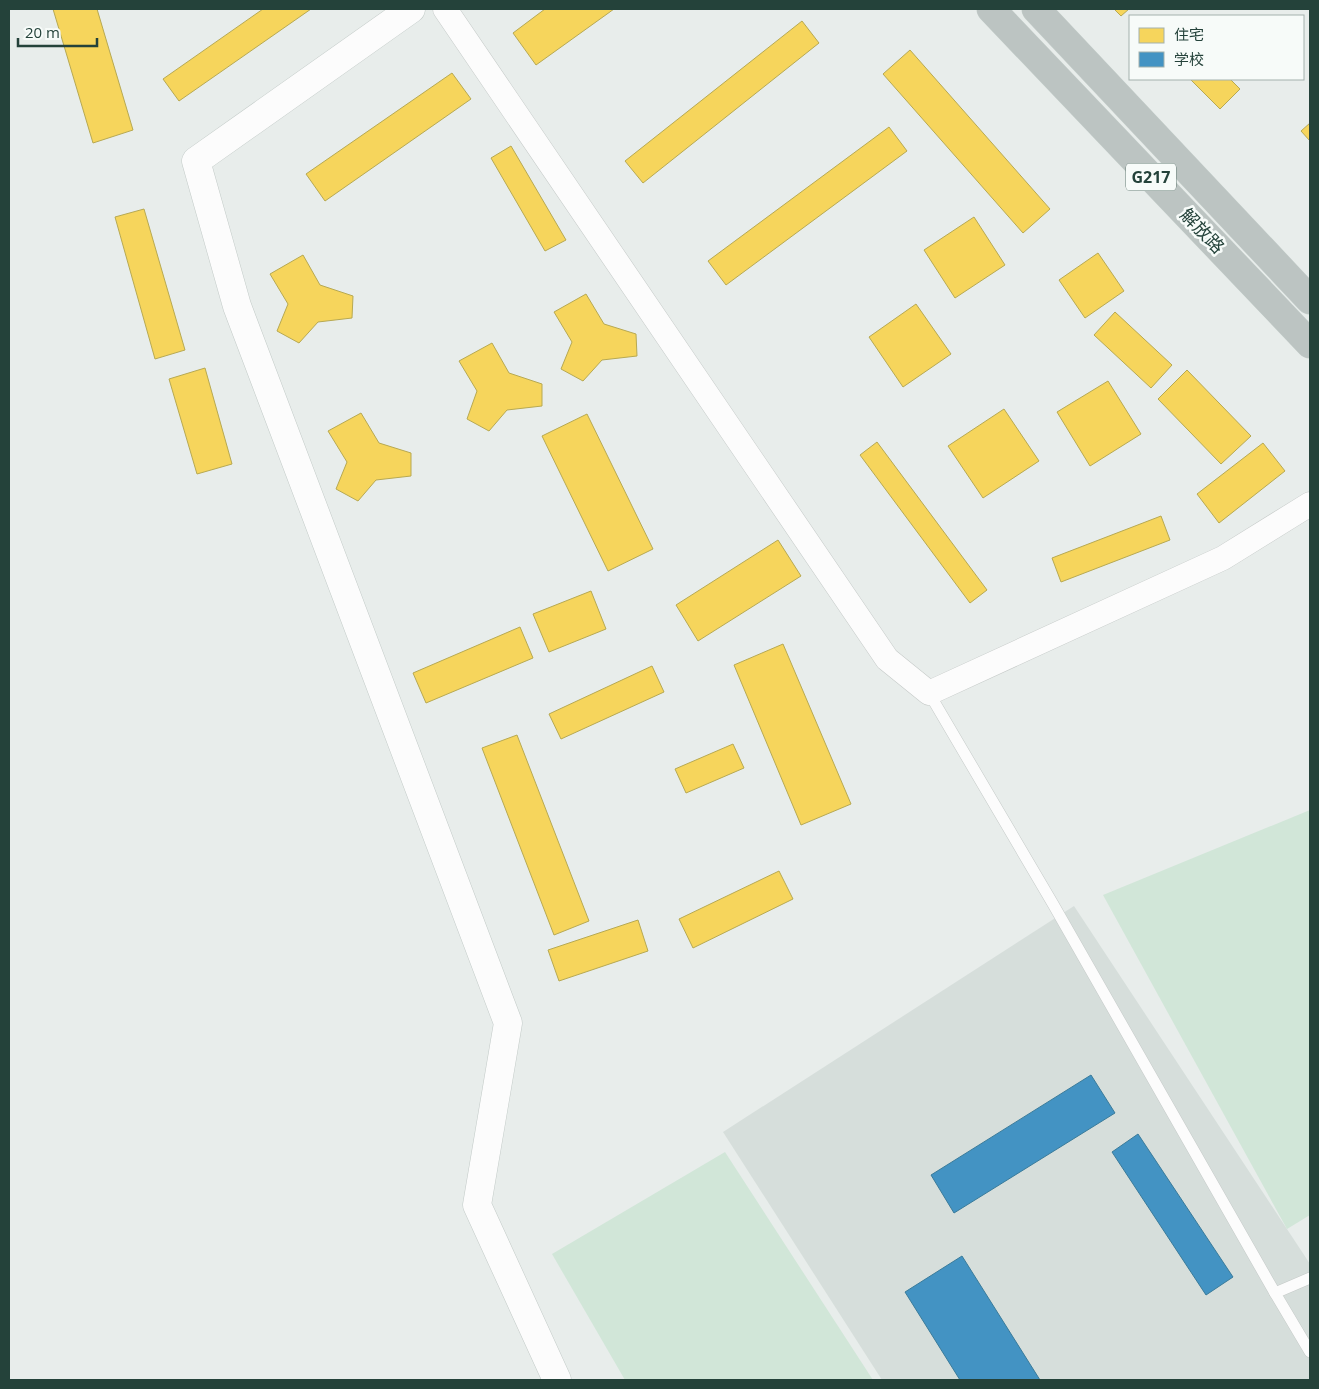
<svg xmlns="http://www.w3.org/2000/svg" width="1319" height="1389" font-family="'Open Sans','Noto Sans SC',sans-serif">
	<rect width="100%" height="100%" fill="#e8edeb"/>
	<!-- built -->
	<path fill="#d6dedb" d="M1074,906L1310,1264V1380H882L723,1132Z"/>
	<!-- green -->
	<g fill="#d1e6d8">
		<path d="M1310,810V1215L1287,1229L1103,895Z"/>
		<path d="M725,1152L873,1380H625L552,1254Z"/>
	</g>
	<!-- homes -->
	<g fill="#f6d55c" stroke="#b7a952">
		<path d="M53,9H97L133,130L93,143Z"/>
		<path d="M263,9H311L179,101L163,79Z"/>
		<path d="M545,9H614L536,65L513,33Z"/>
		<path d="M1114,9H1129L1121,16Z"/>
		<path d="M802,21L819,43L643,183L625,161Z"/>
		<path d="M910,50L1050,209L1023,233L883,74Z"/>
		<path d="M452,73L471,99L325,201L306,174Z"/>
		<path d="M1190,79H1230L1240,89L1220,109Z"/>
		<path d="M1310,123V141L1301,131Z"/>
		<path d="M889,127L907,151L726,285L708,261Z"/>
		<path d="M511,146L566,240L545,251L491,158Z"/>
		<path d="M144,209L185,350L155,359L115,217Z"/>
		<path d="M974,217L1005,265L955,298L924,250Z"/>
		<path d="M1098,253L1124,291L1085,318L1059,280Z"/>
		<path d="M303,255L320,285L353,296L352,318L318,322L299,343L277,331L288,304L270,274Z"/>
		<path d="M586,294L604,324L636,334L637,356L602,360L583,381L561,369L572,342L554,312Z"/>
		<path d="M916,304L951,354L903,387L869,337Z"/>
		<path d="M1115,312L1172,365L1151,388L1094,335Z"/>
		<path d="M492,343L509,373L542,384V406L507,410L489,431L467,419L477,391L459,361Z"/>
		<path d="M205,368L232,464L197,474L169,379Z"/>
		<path d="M1187,370L1251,436L1221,464L1158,399Z"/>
		<path d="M1108,381L1141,434L1090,466L1057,412Z"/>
		<path d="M1004,409L1039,461L983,498L948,446Z"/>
		<path d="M361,413L379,443L411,453V476L376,480L358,501L336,489L347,462L328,431Z"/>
		<path d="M587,414L653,549L608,571L542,436Z"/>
		<path d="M877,442L987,590L970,603L860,455Z"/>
		<path d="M1263,443L1285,471L1219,523L1197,494Z"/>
		<path d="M1161,516L1170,540L1061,582L1052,558Z"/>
		<path d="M778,540L801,576L698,641L676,605Z"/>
		<path d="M591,591L606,629L549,652L533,614Z"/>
		<path d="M520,627L533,658L426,703L413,673Z"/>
		<path d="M783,644L851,804L801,825L734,665Z"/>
		<path d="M652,666L664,692L561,739L549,714Z"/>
		<path d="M517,735L589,921L554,935L482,748Z"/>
		<path d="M733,744L744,768L686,793L675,769Z"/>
		<path d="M779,871L793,899L693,948L679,919Z"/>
		<path d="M638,920L648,951L559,981L548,950Z"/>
	</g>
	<!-- schools -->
	<g fill="#4393c3" stroke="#3a7b9a">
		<path d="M1091,1075L1115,1113L954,1213L931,1175Z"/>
		<path d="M1138,1134L1233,1277L1206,1295L1112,1152Z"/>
		<path d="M962,1256L1040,1380H960L905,1292Z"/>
	</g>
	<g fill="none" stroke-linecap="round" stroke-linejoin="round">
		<defs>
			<g id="lane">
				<path d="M929,693L1053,904L1275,1293"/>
				<path d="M1310,1278L1275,1293L1310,1352"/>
			</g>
			<path id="street" d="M445,9L887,659L929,693L1223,558L1310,504"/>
			<path id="secondary" d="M411,9L196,161L237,306L508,1023L477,1205L557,1380"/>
			<g id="highway">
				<path d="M991,9L1310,344"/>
				<path d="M1036,9L1310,300"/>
			</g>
		</defs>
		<!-- lane casing -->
		<use href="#lane" stroke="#c5cac8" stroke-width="12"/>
		<!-- street casing -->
		<use href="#street" stroke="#c5cac8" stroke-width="25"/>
		<!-- secondary casing -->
		<use href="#secondary" stroke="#c3cbc8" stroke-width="29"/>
		<!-- highway casing -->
		<use href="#highway" stroke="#c3ccc9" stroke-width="29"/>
		<!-- lane -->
		<use href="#lane" stroke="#fcfcfc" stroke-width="11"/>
		<!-- street -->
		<use href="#street" stroke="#fcfcfc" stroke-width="24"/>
		<!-- secondary -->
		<use href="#secondary" stroke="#fcfcfc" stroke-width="28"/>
		<!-- highway -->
		<use href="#highway" stroke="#bcc4c2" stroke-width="28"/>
	</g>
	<g text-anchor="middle" stroke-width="5" stroke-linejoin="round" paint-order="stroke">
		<!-- shield labels -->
		<rect fill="#f7fbf9" stroke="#637a73" stroke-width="1" x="1126" y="163.5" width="50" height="27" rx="4"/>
		<g font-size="16" font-weight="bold" fill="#24423a">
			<text x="1151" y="183">G217</text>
		</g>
		<!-- street labels -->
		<g font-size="18" fill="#24423a" stroke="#f7fbf9">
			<text transform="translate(1202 231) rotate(46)" y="6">解放路</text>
		</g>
	</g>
	<!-- border -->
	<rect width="1319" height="1389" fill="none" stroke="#24423a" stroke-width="20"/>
	<!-- legend -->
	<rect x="1129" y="15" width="175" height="65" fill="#f7fbf9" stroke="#a3b1ad"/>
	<rect x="1139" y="28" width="25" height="15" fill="#f6d55c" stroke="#a3b1ad"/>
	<text x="1174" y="40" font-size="15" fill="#24423a">住宅</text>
	<rect x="1139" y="52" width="25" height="15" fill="#4393c3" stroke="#a3b1ad"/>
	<text x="1174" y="65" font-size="15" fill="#24423a">学校</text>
	<!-- scale -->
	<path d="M18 38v8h79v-8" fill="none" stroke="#24423a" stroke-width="2.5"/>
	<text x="25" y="38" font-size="15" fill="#24423a" stroke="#f7fbf9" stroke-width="4" paint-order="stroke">20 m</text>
</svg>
